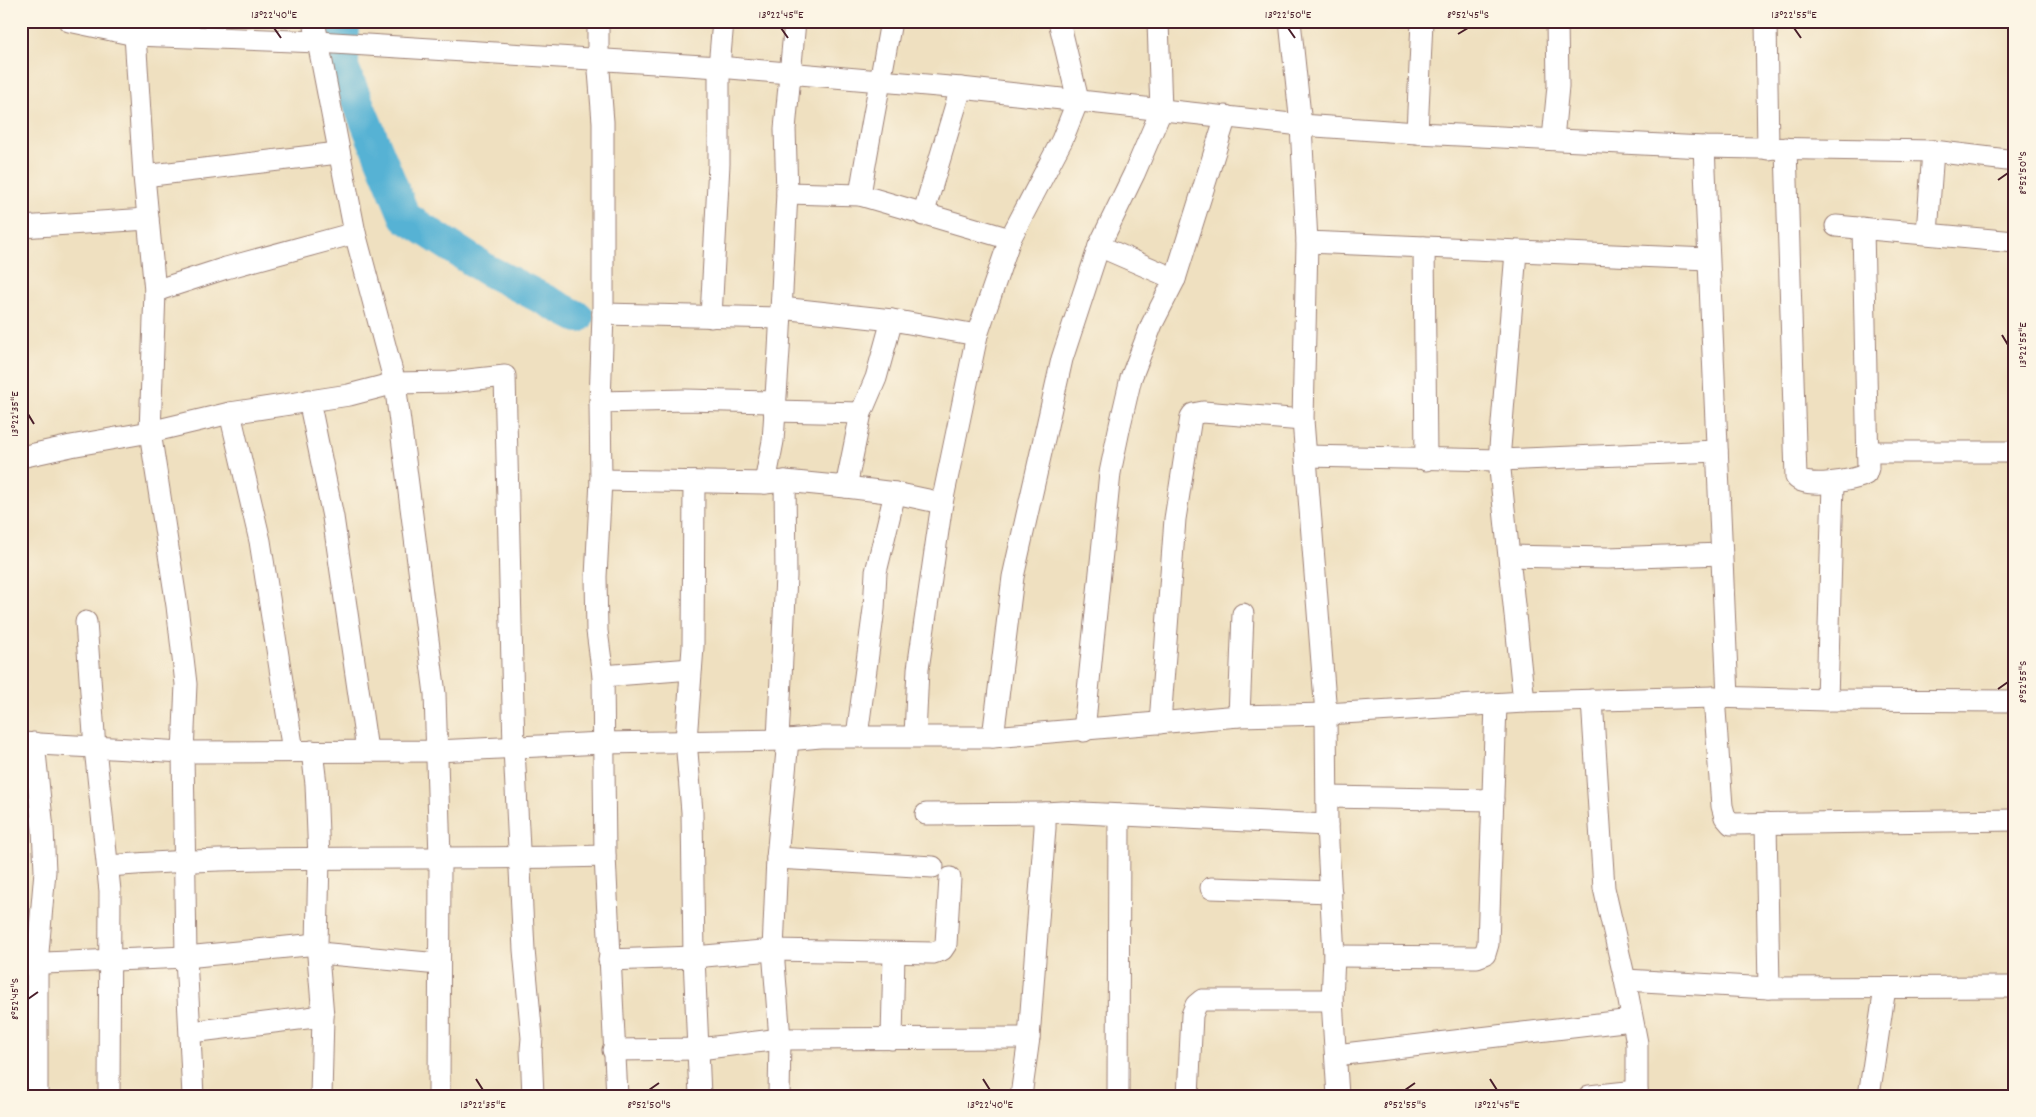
<svg xmlns="http://www.w3.org/2000/svg" width="2036" height="1117" font-family="Dekko,sans-serif">
	<rect width="100%" height="100%" fill="#fcf5e5"/>
	<filter id="ink" filterUnits="userSpaceOnUse"><feTurbulence type="fractalNoise" baseFrequency=".02" numOctaves="2"/><feDisplacementMap in="SourceGraphic" scale="10" xChannelSelector="R" yChannelSelector="G"/><feConvolveMatrix kernelMatrix="1 2 1 2 8 2 1 2 1" color-interpolation-filters="sRGB"/></filter>
	<filter id="wash" filterUnits="userSpaceOnUse"><feTurbulence type="fractalNoise" baseFrequency=".0096" numOctaves="4" result="noise"/><feDisplacementMap in="SourceGraphic" scale="20" xChannelSelector="R" yChannelSelector="G"/><feGaussianBlur stdDeviation="1.12" result="paint"/><feColorMatrix in="noise" values="0 0 0 0 0 0 0 0 0 0 0 0 0 0 0 0 0 1.4 0 .05"/><feComposite in="paint" operator="in"/></filter>
	<g filter="url(#wash)">
		<rect width="100%" height="100%" fill="#efe0c0"/>
		<g fill="none" stroke-linecap="round" stroke-linejoin="round">
			<!-- river -->
			<path stroke="#56b2d4" stroke-width="32" d="M344,21L343,67L405,217L487,270L578,317"/>
		</g>
	</g>
	<g filter="url(#ink)">
		<g fill="none" stroke-linecap="round" stroke-linejoin="round">
			<defs>
				<g id="minor">
					<path d="M69,21L135,35L318,42L719,67L961,88L1301,125L1417,133L1704,147L1933,151L2015,161"/>
					<path d="M314,21L355,233L395,383L435,694L440,858L439,1096"/>
					<path d="M598,21V58L603,122V314L600,402L601,480L596,577L597,631L603,676L605,856L617,1096"/>
					<path d="M1290,21L1301,125L1307,242L1303,420L1326,714L1327,825L1334,956L1332,1000L1338,1096"/>
					<path d="M1766,21L1768,149"/>
					<path d="M135,35L144,176L155,291L150,432L177,606L186,684L183,752L186,957L193,1096"/>
					<path d="M1417,133L1422,21"/>
					<path d="M1553,139L1558,86L1557,21"/>
					<path d="M1704,147L1728,697"/>
					<path d="M1786,148L1796,477C1803,489 1855,481 1866,474L1868,468L1863,228"/>
					<path d="M144,176L338,153"/>
					<path d="M787,193L860,195L1010,239"/>
					<path d="M860,195C869,137 881,79 891,21"/>
					<path d="M923,215L961,88"/>
					<path d="M1836,226L2015,242"/>
					<path d="M21,227L148,219"/>
					<path d="M1927,233L1933,151"/>
					<path d="M1307,242L1708,259"/>
					<path d="M1099,246L1175,279"/>
					<path d="M1424,247L1426,460"/>
					<path d="M1516,252L1499,460L1524,702"/>
					<path d="M155,291L226,268L355,233"/>
					<path d="M781,308L892,320L977,335"/>
					<path d="M603,314L781,318"/>
					<path d="M711,317L719,164V67L723,21"/>
					<path d="M309,400L333,517L367,750"/>
					<path d="M600,402L685,400L775,402"/>
					<path d="M774,411L861,413"/>
					<path d="M230,413L260,541L293,751"/>
					<path d="M1868,452H2015"/>
					<path d="M1306,456L1499,460L1717,451"/>
					<path d="M21,457L71,446L150,432L230,413L349,395L395,383L450,382L505,376L514,748L524,950L532,1038L531,1050L533,1096"/>
					<path d="M601,480L765,483L785,481L846,487L895,493L942,503"/>
					<path d="M694,482L693,647L686,740L692,812L694,957L700,1096"/>
					<path d="M765,483L773,441L779,350L787,193L785,129L795,21"/>
					<path d="M846,487L861,413L876,378L892,320"/>
					<path d="M1510,556L1608,558L1722,554"/>
					<path d="M86,622L95,748L110,891L109,1096"/>
					<path d="M603,676L691,669"/>
					<path d="M1714,697L1722,806L1725,817L1731,824L2015,820"/>
					<path d="M1592,700L1604,888L1625,980L1637,1043V1096"/>
					<path d="M1827,700L1833,483"/>
					<path d="M1239,716L1243,614"/>
					<path d="M1160,723L1175,519L1191,417L1193,414L1203,412L1303,420"/>
					<path d="M1084,731L1110,473L1120,425L1131,378L1152,324L1175,279L1226,116"/>
					<path d="M857,736L874,609L876,572L895,493"/>
					<path d="M915,736L918,669L942,503L977,335L1010,239L1062,140L1078,100L1059,21"/>
					<path d="M993,737L1013,577L1062,359L1099,246L1134,174L1161,111L1158,21"/>
					<path d="M778,739L786,576L785,481"/>
					<path d="M21,743L183,752L436,751L603,743L788,740L820,737H993L1239,716L1326,714L1524,702L1714,697L1827,700L2015,701"/>
					<path d="M34,743L43,829L45,871L37,964V1096"/>
					<path d="M312,751L316,784L319,859L317,944L323,1016L321,1096"/>
					<path d="M1328,797L1493,800"/>
					<path d="M926,814L1045,813"/>
					<path d="M1766,823L1769,988"/>
					<path d="M777,858L933,867"/>
					<path d="M108,866C273,853 439,861 605,856"/>
					<path d="M1211,888L1331,892"/>
					<path d="M319,953L439,964"/>
					<path d="M1334,956L1477,957L1485,954L1488,944L1496,704"/>
					<path d="M609,960L694,957L773,950L933,953L942,950L946,944L950,878"/>
					<path d="M21,964L186,957L317,944"/>
					<path d="M1625,980L1769,988L2015,987"/>
					<path d="M191,1032L323,1016"/>
					<path d="M892,1039L894,953"/>
					<path d="M613,1050L699,1049L780,1039L1029,1038"/>
					<path d="M1336,1055L1632,1020"/>
					<path d="M779,1096L780,1039L773,950L777,858L788,740"/>
					<path d="M1021,1096L1029,1038L1045,828V813L1062,812L1327,825"/>
					<path d="M1118,1096L1119,815"/>
					<path d="M1188,1096L1192,1015L1196,1005L1202,1000H1332"/>
					<path d="M1589,1096L1637,1091"/>
					<path d="M1869,1096L1885,988"/>
				</g>
			</defs>
			<!-- minor casing -->
			<use href="#minor" stroke="#9c8076" stroke-width="23"/>
			<!-- minor -->
			<use href="#minor" stroke="#fff" stroke-width="21"/>
		</g>
	</g>
	<!-- ticks -->
	<path fill="none" stroke="#4a1f2b" stroke-width="2" d="M274,28L281,38M781,28L788,38M1288,28L1295,38M1794,28L1801,38M1458,34L1468,28M1998,180L2008,173M2002,335L2008,345M28,414L34,424M1998,689L2008,682M28,999L38,992M476,1079L483,1090M983,1079L990,1090M1490,1079L1497,1090M649,1090L659,1083M1405,1090L1415,1083"/>
	<!-- margin -->
	<rect width="2036" height="1117" fill="none" stroke="#fcf5e5" stroke-width="55"/>
	<rect x="28" y="28" width="1980" height="1062" fill="none" stroke="#4a1f2b" stroke-width="2"/>
	<g font-size="12" text-anchor="middle" fill="#4a1f2b">
		<text x="274" y="18">13°22'40"E</text>
		<text x="781" y="18">13°22'45"E</text>
		<text x="1288" y="18">13°22'50"E</text>
		<text x="1468" y="18">8°52'45"S</text>
		<text x="1794" y="18">13°22'55"E</text>
		<text transform="translate(2022 173) rotate(-90)" y="4">8°52'50"S</text>
		<text transform="translate(2022 345) rotate(-90)" y="4">13°22'55"E</text>
		<text transform="translate(14 414) rotate(-90)" y="4">13°22'35"E</text>
		<text transform="translate(2022 682) rotate(-90)" y="4">8°52'55"S</text>
		<text transform="translate(14 999) rotate(-90)" y="4">8°52'45"S</text>
		<text x="483" y="1108">13°22'35"E</text>
		<text x="649" y="1108">8°52'50"S</text>
		<text x="990" y="1108">13°22'40"E</text>
		<text x="1405" y="1108">8°52'55"S</text>
		<text x="1497" y="1108">13°22'45"E</text>
	</g>
</svg>
